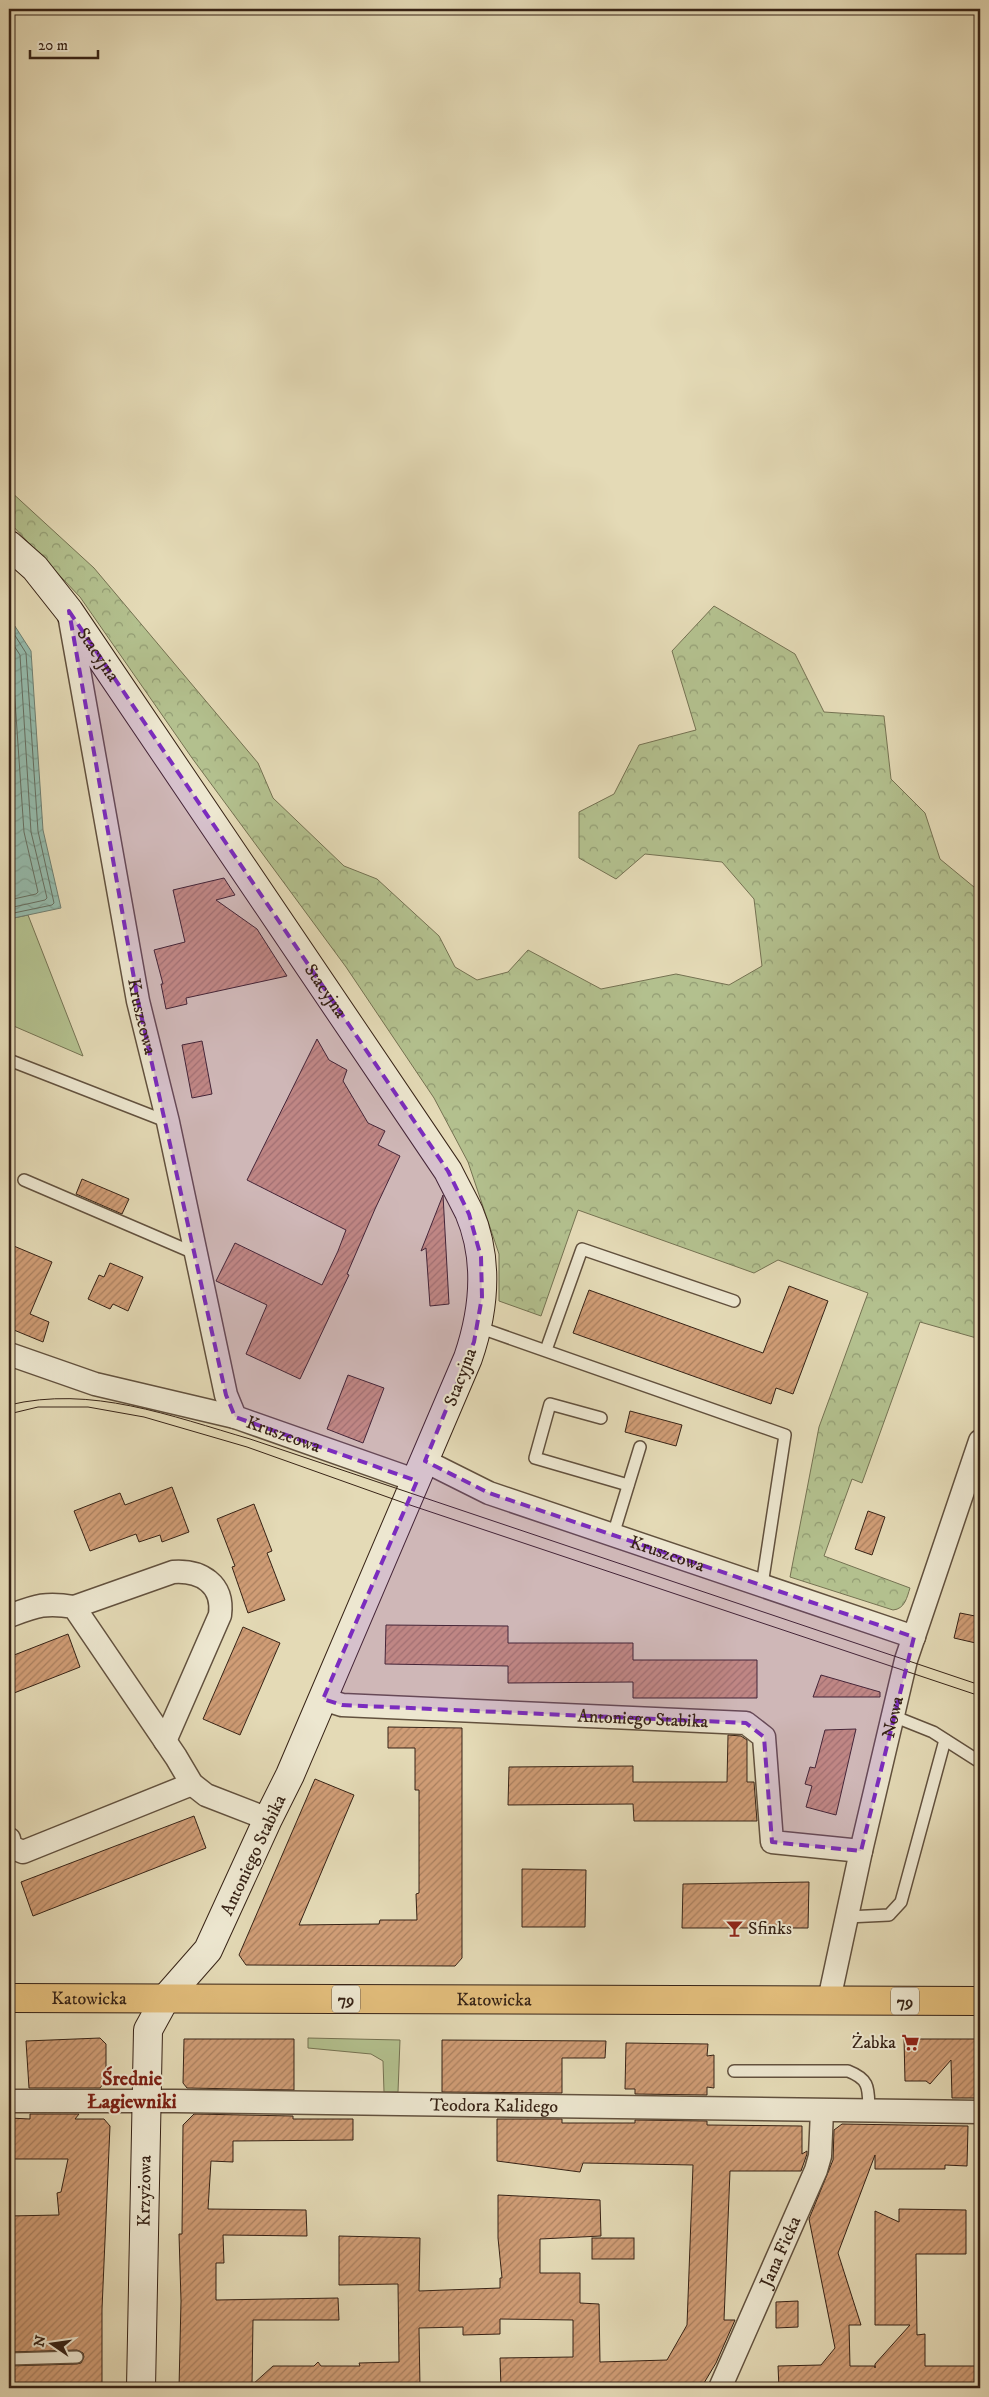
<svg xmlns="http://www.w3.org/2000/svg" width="989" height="2397" font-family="'IM FELL DW Pica',serif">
	<defs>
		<pattern id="forest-crowns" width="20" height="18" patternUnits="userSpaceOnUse" patternTransform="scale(1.25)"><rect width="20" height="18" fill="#b3c08e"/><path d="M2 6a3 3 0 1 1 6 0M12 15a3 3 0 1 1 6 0" fill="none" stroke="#929c73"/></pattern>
		<pattern id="water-waves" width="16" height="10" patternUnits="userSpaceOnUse" patternTransform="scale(1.25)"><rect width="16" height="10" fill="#95bbac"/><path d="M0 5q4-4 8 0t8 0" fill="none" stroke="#81a093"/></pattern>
		<pattern id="building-hatch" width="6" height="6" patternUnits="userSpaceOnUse" patternTransform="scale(1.25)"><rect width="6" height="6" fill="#d09d76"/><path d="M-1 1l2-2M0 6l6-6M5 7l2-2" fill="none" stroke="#aa8060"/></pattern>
	</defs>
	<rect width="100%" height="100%" fill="#e4dab6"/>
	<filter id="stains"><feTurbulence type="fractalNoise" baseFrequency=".004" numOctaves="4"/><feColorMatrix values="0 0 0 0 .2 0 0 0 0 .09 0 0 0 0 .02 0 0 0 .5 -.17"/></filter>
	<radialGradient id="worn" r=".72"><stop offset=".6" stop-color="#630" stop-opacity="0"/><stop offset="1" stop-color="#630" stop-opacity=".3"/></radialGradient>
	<!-- grass -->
	<g fill="#b3c08e" stroke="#757252">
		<path d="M28,915L83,1056L9,1024V919Z"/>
		<path d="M308,2038L400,2040L398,2092H384L383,2061L371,2054L308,2048Z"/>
	</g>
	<!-- forest -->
	<path fill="url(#forest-crowns)" stroke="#757252" d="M9,490L94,568L258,763L273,798L344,866L377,879L439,936L455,967L477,980L508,972L528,950L601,989L676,974L729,985L762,966L754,899L722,862L645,854L616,879L579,858V812L614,794L639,745L696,730L672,651L714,606L795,654L824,712L884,716L891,779L925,813L940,859L980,892V1339L920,1322L862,1483L852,1479L824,1556L910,1588C907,1597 905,1609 893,1610L790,1577L819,1427L868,1293L778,1260L754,1273L578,1210L541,1316L499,1301V1254L468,1162L434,1098L346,967L192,758L80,597L9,522Z"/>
	<!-- water -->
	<path fill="url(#water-waves)" stroke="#6f7e70" d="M9,617L31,651L43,830L61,908L9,919Z"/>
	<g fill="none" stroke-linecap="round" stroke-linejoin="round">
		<!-- shore -->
		<g stroke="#666f61" stroke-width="1">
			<path d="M9,626L26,653L38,831L54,903L52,905L9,914"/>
			<path d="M9,638L20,655L31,832L47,898L45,900L9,908"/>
			<path d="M9,651L12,657L24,832L38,892L36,894L9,900"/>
		</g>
	</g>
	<!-- building -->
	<g fill="url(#building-hatch)" stroke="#372316">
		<path d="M224,878L235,895L216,900L257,929L287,976L186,998L187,1004L166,1009L161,984H163L154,950L185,942L173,890Z"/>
		<path d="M317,1039L329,1060L347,1070L343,1081L368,1123L385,1131L378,1145L400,1156L375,1209L347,1274L349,1275L300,1379L246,1354L267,1305L216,1281L235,1243L322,1285L338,1251L346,1230L247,1180Z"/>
		<path d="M202,1041L212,1094L192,1098L182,1045Z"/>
		<path d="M82,1179L129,1199L122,1214L76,1194Z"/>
		<path d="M443,1195L449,1304L430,1306L426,1248L421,1251Z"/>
		<path d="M9,1244L52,1262L30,1314L49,1322L43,1342L9,1328Z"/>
		<path d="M110,1263L143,1277L128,1311L113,1304L110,1309L88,1299L99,1275L104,1277Z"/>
		<path d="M789,1286L828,1301L793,1394L776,1388L771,1404L573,1333L589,1290L763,1353Z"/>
		<path d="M348,1375L384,1388L363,1443L327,1429Z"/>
		<path d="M630,1411L682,1425L676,1446L625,1432Z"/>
		<path d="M172,1487L189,1532L162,1542L160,1535L139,1542L136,1534L90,1551L74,1511L120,1493L125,1505Z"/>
		<path d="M254,1504L272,1551L267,1553L285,1600L248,1613L232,1567L235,1566L217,1519Z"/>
		<path d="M868,1511L885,1517L872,1555L855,1549Z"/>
		<path d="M960,1613L980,1617V1644L954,1638Z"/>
		<path d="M386,1625L508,1626V1643H633V1660H757V1698H633V1682L508,1683V1666L385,1664Z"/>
		<path d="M243,1627L280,1643L240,1735L203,1719Z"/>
		<path d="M68,1634L80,1667L9,1695V1657Z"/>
		<path d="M821,1675L880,1692V1697H813Z"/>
		<path d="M388,1727L462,1728V1958L455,1966L246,1965L239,1955L315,1779L354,1795L299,1925L379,1924L380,1920H417L416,1894L419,1893V1790H415V1748H388Z"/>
		<path d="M856,1729L836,1815L806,1807L812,1786L805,1784L810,1767L815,1768L825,1730Z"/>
		<path d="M728,1735L741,1736L747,1740V1782H754L757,1821H634L633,1804L508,1805L509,1767L633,1766V1782H727Z"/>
		<path d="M194,1816L206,1848L33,1916L21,1882Z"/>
		<path d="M522,1869L586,1870L585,1927H522Z"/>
		<path d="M809,1882L808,1928H682L683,1884Z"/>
		<path d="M100,2038L106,2044V2080L100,2088H29L26,2041Z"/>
		<path d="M184,2039H294V2090L187,2088L183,2083Z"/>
		<path d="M904,2039H980V2098H952L951,2060L930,2084L926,2081H905Z"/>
		<path d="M442,2040L606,2041L605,2058H562V2093L442,2092Z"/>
		<path d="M626,2043L708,2044L707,2056L714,2055V2088L707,2087V2095L635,2094V2089H625Z"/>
		<path d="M30,2114H79L75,2119H104L110,2126L102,2309V2388H9V2366L77,2364L81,2363L84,2357L83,2353L77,2350L9,2352V2216L59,2215L57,2193L61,2192L68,2159H9V2118L30,2119Z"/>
		<path d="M194,2114L293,2116V2119H353V2140L233,2141V2162L211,2161L208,2209L306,2210L307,2236L223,2235L224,2263H216V2300L338,2298L339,2320H253L252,2385L273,2366H314L318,2362L321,2366H360L359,2363L399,2362L398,2284L339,2285V2236L420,2238L419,2291L500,2288V2278H502L498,2238V2195L600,2200L601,2236L540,2239V2273H580V2303L599,2304L600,2362L667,2360L687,2325L693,2165L583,2163L580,2172L497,2161V2119H562V2123H635V2120L707,2121V2125L802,2126V2154L807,2151V2154L801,2171H730L724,2320H735L716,2363L701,2388H501L500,2358L573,2357V2320L500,2319V2334L463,2335V2327L419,2328L420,2388H179L181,2301L179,2234H182L183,2125Z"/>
		<path d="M842,2124L968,2126L967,2166L945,2165V2169H875V2155L838,2253L861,2325H849L850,2366H875V2368V2364L910,2325H875V2211L899,2222V2209L966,2210V2254H916L917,2335L925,2334V2366H980V2388H779L778,2366L821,2365L835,2348L809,2219L833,2160L834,2130Z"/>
		<rect x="592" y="2238" width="42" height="21"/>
		<path d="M798,2301V2327L776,2328V2302Z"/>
	</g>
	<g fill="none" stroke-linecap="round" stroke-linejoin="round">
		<defs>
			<g id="lane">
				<path d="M9,1060L168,1122"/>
				<path d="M24,1180L194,1253"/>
				<path d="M478,1327L785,1435L762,1585"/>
				<path d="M546,1350L582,1249L734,1301"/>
				<path d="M601,1418L550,1404L535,1458L628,1485"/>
				<path d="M613,1535L640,1447"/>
				<path d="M893,1716L933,1732L980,1762"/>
				<path d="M847,1917L889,1915L901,1902L945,1740"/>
				<path d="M734,2071H848C871,2080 868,2089 869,2111"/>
				<path d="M9,2359L77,2357"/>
			</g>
			<g id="street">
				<path id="s1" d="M69,614L138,1001L168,1122L226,1395L235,1417L417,1481"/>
				<path d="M9,1354L95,1384L235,1417"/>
				<path id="s2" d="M425,1461L489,1493L914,1637"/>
				<path d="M74,1607L173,1572C201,1570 224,1584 220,1615L165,1741"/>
				<path d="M9,1616C36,1606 45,1602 74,1607L176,1757L192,1784L206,1795L268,1819"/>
				<path id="s3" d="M323,1699L342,1705L746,1723L764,1737L772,1842L861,1851"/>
				<path d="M9,1839L11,1847L23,1852L192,1784"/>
				<path id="s4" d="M829,2000L861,1851L906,1660L980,1441"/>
				<path id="s5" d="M9,2101H175L980,2112"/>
				<path id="s6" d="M720,2388L816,2170L820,2156L822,2111"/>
			</g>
			<g id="secondary">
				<path id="s7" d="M9,545L35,568L69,611L448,1171C455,1185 462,1198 469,1212C489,1259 484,1311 468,1358L290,1775L268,1819L208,1950L165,1999L148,2030L141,2388"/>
			</g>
			<g id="primary">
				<path id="s8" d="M9,1998L980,2001"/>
			</g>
		</defs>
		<!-- lane casing -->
		<use href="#lane" stroke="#62513e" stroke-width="14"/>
		<!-- street casing -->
		<use href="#street" stroke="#62513e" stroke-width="25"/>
		<!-- secondary casing -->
		<use href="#secondary" stroke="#372316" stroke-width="30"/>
		<!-- primary casing -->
		<use href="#primary" stroke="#372316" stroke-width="30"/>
		<!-- lane -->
		<use href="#lane" stroke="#ede7d0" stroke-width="11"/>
		<!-- street -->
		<use href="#street" stroke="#ede7d0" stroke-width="22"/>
		<!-- secondary -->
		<use href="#secondary" stroke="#ede7d0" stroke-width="28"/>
		<!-- primary -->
		<use href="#primary" stroke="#e2bd7b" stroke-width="28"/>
		<!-- tram -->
		<g stroke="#372316" stroke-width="1">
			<path d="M9,1405C91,1385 171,1416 250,1439L980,1685"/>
			<path d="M9,1414L38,1407H88L144,1417L247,1447L407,1504L980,1696"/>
		</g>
	</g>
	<!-- marked area -->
	<path fill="#7b2cbf" fill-opacity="0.2" stroke="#7b2cbf" stroke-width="4" stroke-dasharray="10 6" stroke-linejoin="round" d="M69,611L448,1171L469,1214L481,1257L482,1297L474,1342L425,1461L489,1493L914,1637L861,1851L772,1842L764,1737L746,1723L342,1705L323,1699L417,1481L235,1417L226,1395L138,1001Z"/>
	<!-- icons -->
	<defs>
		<symbol id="bar-bare" viewBox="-9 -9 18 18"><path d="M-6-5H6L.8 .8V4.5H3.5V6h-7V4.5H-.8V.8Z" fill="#8f2418" stroke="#ede7d0" stroke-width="2.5" paint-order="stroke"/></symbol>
		<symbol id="supermarket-bare" viewBox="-9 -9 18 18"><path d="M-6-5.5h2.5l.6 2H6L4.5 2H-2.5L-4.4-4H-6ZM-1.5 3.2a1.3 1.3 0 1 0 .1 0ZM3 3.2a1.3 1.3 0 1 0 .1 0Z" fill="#8f2418" stroke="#ede7d0" stroke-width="2.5" paint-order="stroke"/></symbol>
	</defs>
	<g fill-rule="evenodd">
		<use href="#bar-bare" x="722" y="1916" width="25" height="25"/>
		<use href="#supermarket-bare" x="898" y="2030" width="25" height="25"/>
	</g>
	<g text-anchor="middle" stroke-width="4" stroke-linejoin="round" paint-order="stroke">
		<!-- shield labels -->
		<g fill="#ede7d0" stroke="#6e5e4e" stroke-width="1">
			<rect x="332" y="1985.5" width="28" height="27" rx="4"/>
			<rect x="891" y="1987.5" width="28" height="27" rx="4"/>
		</g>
		<g font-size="16" font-weight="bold" fill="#372316">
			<text x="346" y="2005">79</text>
			<text x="905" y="2007">79</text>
		</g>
		<!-- street labels -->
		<g font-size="18" fill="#372316" stroke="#ede7d0">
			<text dy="6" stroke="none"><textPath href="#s7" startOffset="142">Stacyjna</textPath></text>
			<text dy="6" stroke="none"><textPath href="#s7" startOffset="548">Stacyjna</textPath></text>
			<text dy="6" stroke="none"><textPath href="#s1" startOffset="409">Kruszcowa</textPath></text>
			<text transform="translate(460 1377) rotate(-69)" y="6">Stacyjna</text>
			<text dy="6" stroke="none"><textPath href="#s1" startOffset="872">Kruszcowa</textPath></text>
			<text dy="6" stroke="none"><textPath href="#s2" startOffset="260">Kruszcowa</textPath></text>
			<text dy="6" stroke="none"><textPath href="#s4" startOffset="290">Nowa</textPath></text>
			<text dy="6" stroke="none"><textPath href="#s3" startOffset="321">Antoniego Stabika</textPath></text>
			<text transform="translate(253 1855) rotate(-65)" y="6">Antoniego Stabika</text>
			<text dy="6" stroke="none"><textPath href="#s8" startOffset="80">Katowicka</textPath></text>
			<text dy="6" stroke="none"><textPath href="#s8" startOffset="485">Katowicka</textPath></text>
			<text dy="6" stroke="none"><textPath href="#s5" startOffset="485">Teodora Kalidego</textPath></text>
			<text transform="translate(144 2191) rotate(-89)" y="6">Krzyżowa</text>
			<text dy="6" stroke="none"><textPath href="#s6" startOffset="149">Jana Ficka</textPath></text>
		</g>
		<!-- poi labels -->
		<g font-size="18" fill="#372316" stroke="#ede7d0" text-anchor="start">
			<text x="748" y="1934">Sfinks</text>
			<text x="896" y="2048" text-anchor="end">Żabka</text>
		</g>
		<!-- quarter labels -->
		<g font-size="20" font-weight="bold" fill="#7a1f14" stroke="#ede7d0">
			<text x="132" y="2085">Średnie<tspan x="132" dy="23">Łagiewniki</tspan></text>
		</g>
	</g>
	<!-- margin -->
	<rect width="989" height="2397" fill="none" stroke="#e4dab6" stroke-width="30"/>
	<rect x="10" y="10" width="969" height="2377" fill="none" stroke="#372316" stroke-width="2.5"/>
	<rect x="15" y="15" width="959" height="2367" fill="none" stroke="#372316"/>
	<!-- north arrow -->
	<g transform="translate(52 2344) rotate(283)" stroke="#ede7d0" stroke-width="4" paint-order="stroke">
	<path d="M0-4L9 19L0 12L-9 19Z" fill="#372316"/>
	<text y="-8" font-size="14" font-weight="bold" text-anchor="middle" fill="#372316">N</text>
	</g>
	<!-- scale -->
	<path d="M30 50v8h68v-8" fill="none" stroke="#372316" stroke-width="2.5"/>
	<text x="38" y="50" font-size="15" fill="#372316" stroke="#ede7d0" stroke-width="4" paint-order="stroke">20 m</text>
	<rect width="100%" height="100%" filter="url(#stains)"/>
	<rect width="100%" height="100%" fill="url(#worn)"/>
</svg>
